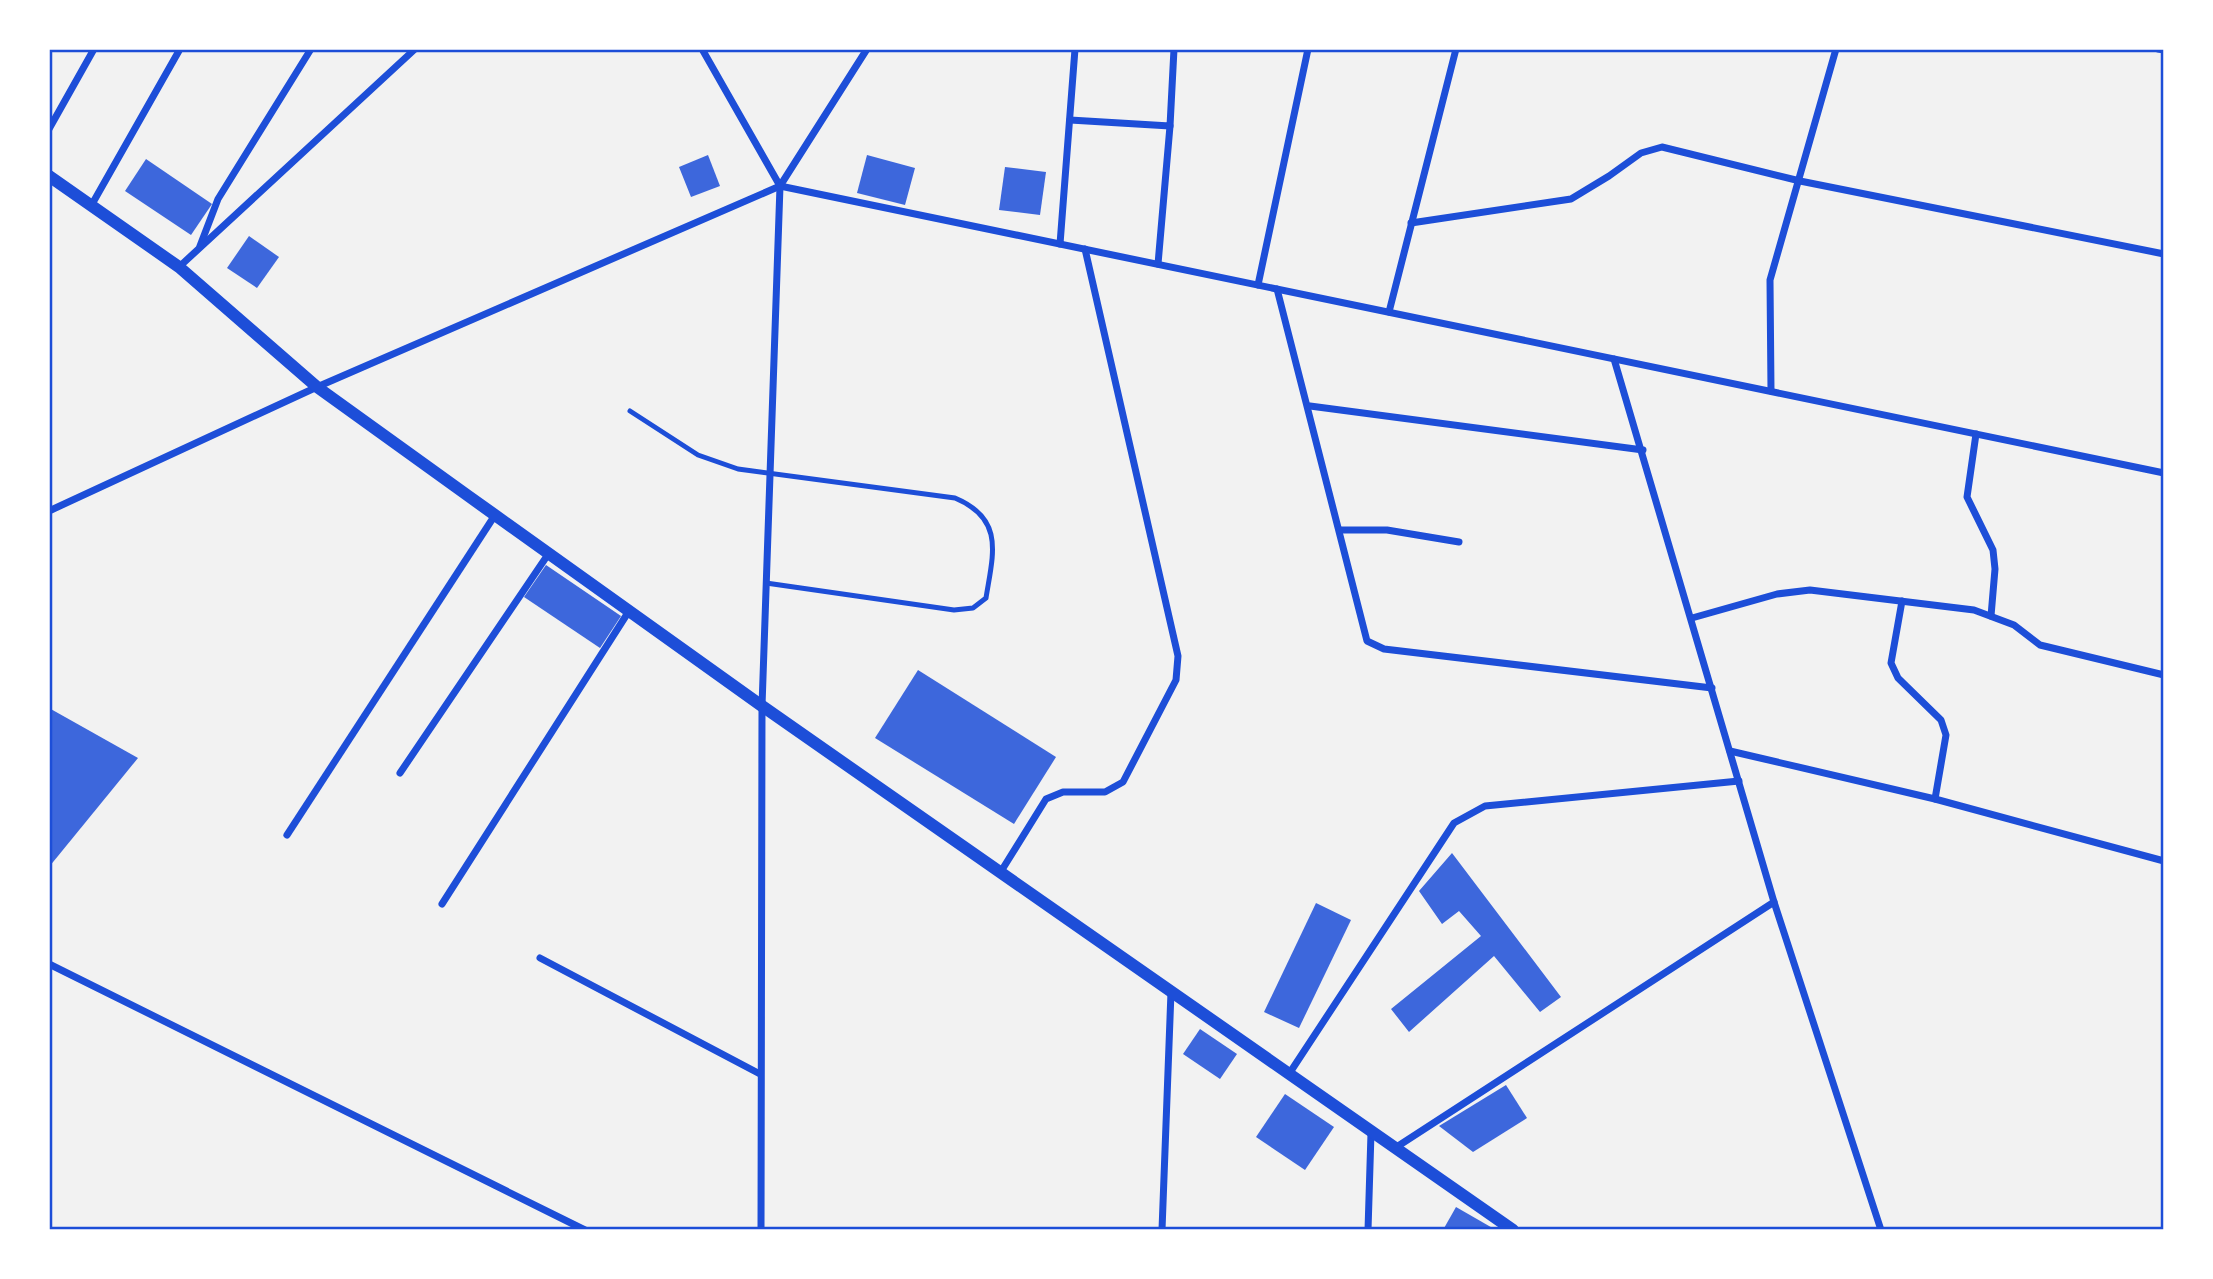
<svg xmlns="http://www.w3.org/2000/svg" width="2213" height="1279" font-family="'IBM Plex Sans',sans-serif">
	<rect width="100%" height="100%" fill="#f2f2f2"/>
	<!-- building -->
	<g fill="#3d67dc">
		<path d="M708,155L720,186L691,197L679,167Z"/>
		<path d="M867,155L915,168L905,205L857,193Z"/>
		<path d="M146,159L212,204L191,235L125,191Z"/>
		<path d="M1005,167L1046,172L1040,215L999,210Z"/>
		<path d="M249,236L279,257L257,288L227,268Z"/>
		<path d="M546,565L621,616L600,648L524,597Z"/>
		<path d="M918,670L1056,757L1014,824L875,738Z"/>
		<path d="M49,708L138,758L49,867Z"/>
		<path d="M1452,853L1561,997L1540,1012L1494,956L1409,1032L1391,1009L1481,936L1459,911L1442,924L1419,891Z"/>
		<path d="M1316,903L1351,920L1299,1028L1264,1012Z"/>
		<path d="M1200,1029L1237,1054L1220,1079L1183,1054Z"/>
		<path d="M1506,1085L1527,1118L1473,1152L1439,1126Z"/>
		<path d="M1285,1094L1334,1127L1305,1170L1256,1137Z"/>
		<path d="M1456,1207L1496,1230H1443Z"/>
	</g>
	<g fill="none" stroke-linecap="round" stroke-linejoin="round">
		<!-- service -->
		<path stroke="#1d4ed8" stroke-width="5" d="M630,411L698,455L738,469L955,498C1005,519 993,554 986,598L973,608L954,610L766,583"/>
		<!-- minor -->
		<g stroke="#1d4ed8" stroke-width="7">
			<path d="M702,49L780,186"/>
			<path d="M2158,49L2164,50"/>
			<path d="M1070,120L1170,126L1174,49"/>
			<path d="M49,129L94,49"/>
			<path d="M780,186L2164,473"/>
			<path d="M780,186L867,49"/>
			<path d="M91,206L180,49"/>
			<path d="M1411,223L1571,199L1609,176L1641,153L1662,147L1800,181L2164,254"/>
			<path d="M1060,244L1075,49"/>
			<path d="M200,246L218,199L311,49"/>
			<path d="M1158,264L1170,126"/>
			<path d="M179,267L415,49"/>
			<path d="M1258,285L1308,49"/>
			<path d="M1277,289L1367,641L1384,649L1712,688"/>
			<path d="M1389,312L1456,49"/>
			<path d="M1614,359L1774,902L1881,1230"/>
			<path d="M1771,391L1770,280L1836,49"/>
			<path d="M1310,406L1643,450"/>
			<path d="M1976,434L1967,497L1993,550L1995,569L1991,616"/>
			<path d="M49,511L317,387L780,186"/>
			<path d="M1340,530H1387L1459,542"/>
			<path d="M1902,601L1891,663L1898,678L1941,720L1946,735L1935,799"/>
			<path d="M1692,618L1777,594L1810,590L1974,610L2014,625L2040,645L2164,675"/>
			<path d="M1730,751L1935,799L2164,861"/>
			<path d="M400,773L549,553"/>
			<path d="M287,835L495,515"/>
			<path d="M1000,873L1046,799L1063,792H1105L1123,782L1176,680L1178,656L1085,249"/>
			<path d="M442,904L629,611"/>
			<path d="M540,958L760,1074"/>
			<path d="M49,964L585,1230"/>
			<path d="M1289,1074L1454,823L1485,806L1739,781"/>
			<path d="M1395,1148L1774,902"/>
			<path d="M761,1230L762,706L780,186"/>
			<path d="M1162,1230L1171,992"/>
			<path d="M1368,1230L1371,1133"/>
		</g>
		<!-- tertiary -->
		<path stroke="#1d4ed8" stroke-width="12" d="M49,176L179,267L317,387L467,495L762,706L1513,1230"/>
	</g>
	<!-- border -->
	<rect width="2213" height="1279" fill="none" stroke="#ffffff" stroke-width="102"/>
	<rect x="51" y="51" width="2111" height="1177" fill="none" stroke="#1d4ed8" stroke-width="2.5"/>
</svg>
